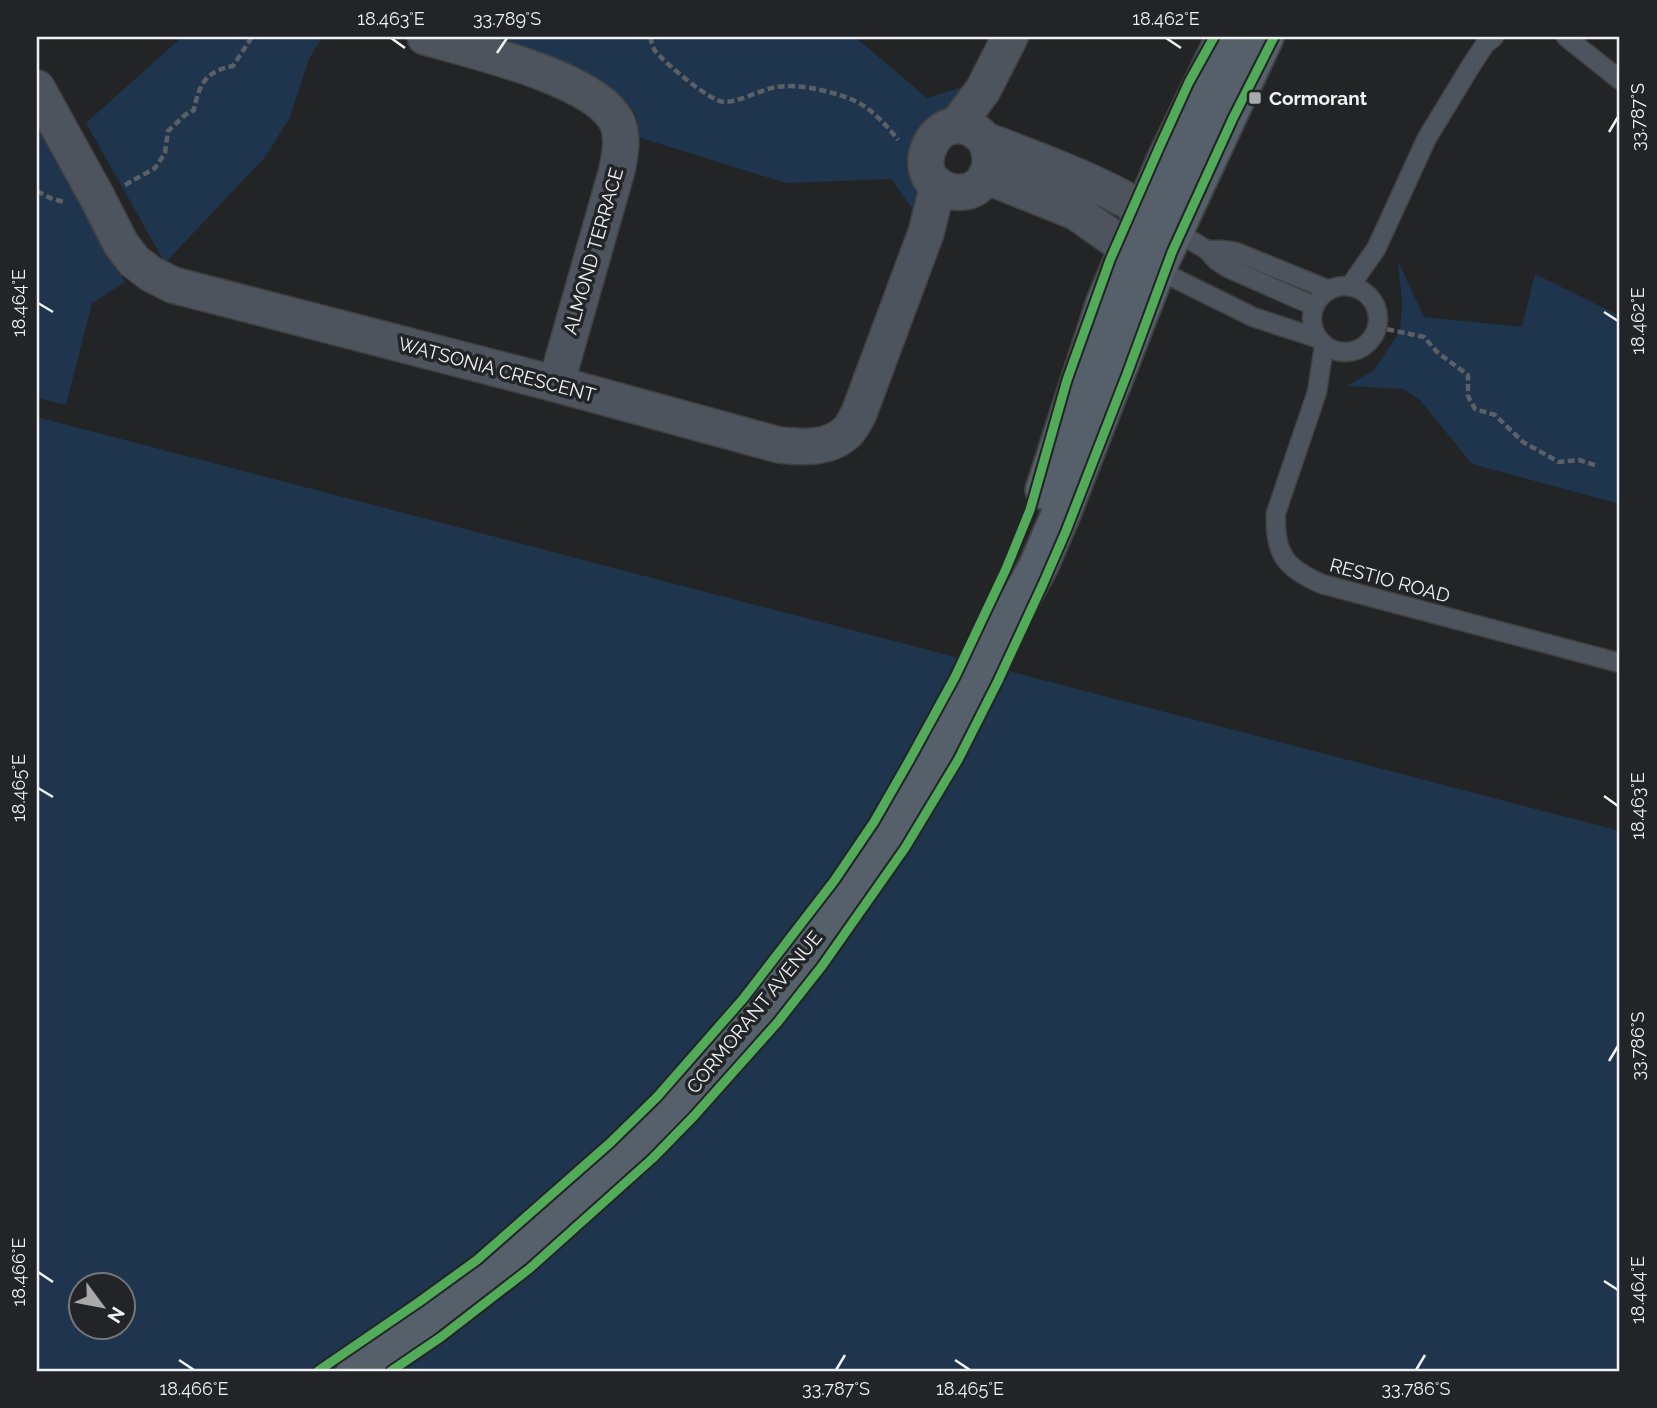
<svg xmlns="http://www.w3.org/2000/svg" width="1657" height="1408" font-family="Raleway,sans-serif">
	<rect width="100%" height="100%" fill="#232426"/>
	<!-- green -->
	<g fill="#1e354d" fill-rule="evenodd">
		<path d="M182,37H323L310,57L289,119L265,157L165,263L86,123Z"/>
		<path d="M486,37H855L927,98L985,80L919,149L926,228L891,179L786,183L638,137L636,114L618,94L596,80Z"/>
		<path d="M37,117L125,282L92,303L66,405L37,398Z"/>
		<path d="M1398,261L1424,317L1522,327L1535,274L1620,316V504L1472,464L1419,399L1403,389L1347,386L1374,370L1400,331L1402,304Z"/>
		<path d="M37,417L1620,831V1371H37ZM80,1286H122V1328H80Z"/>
	</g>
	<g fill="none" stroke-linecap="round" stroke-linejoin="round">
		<defs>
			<g id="lane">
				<path d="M1566,37L1620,80"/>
				<path d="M1174,230L1207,250L1216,260L1228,268L1314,306"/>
				<path d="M1207,250H1223L1236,252L1329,290"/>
				<path d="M1156,269L1253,317L1317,338"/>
				<circle cx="1345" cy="319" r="33"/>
				<path d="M1350,286L1376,249L1427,138L1472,64L1486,43L1494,37"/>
				<path d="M1324,346L1317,392L1276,513C1274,554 1285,568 1322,584L1620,663"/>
			</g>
			<g id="street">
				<path d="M425,37C470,50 596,78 617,122C624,138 620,153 617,170L556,384"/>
				<path d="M37,88L97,197L121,244L134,261L151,274L173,285L556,384L779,445C802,447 828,450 847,432C852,427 856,419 859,413L926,233L938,185"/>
				<path d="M956,126L983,90L1010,37"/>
				<path d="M985,140C998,164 985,196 954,192C895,183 940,90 985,140C1048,164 1113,187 1169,226"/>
				<path d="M986,176L1076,212L1151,265"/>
			</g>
			<g id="secondary">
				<path d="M1045,490L1106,302L1166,161L1219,51L1228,37"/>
				<path d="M356,1371L485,1279L591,1188L676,1108L746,1029L849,893L909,805L955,724L1001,633L1038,567L1060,516L1156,269L1264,37"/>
			</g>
		</defs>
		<!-- lane casing -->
		<use href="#lane" stroke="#414142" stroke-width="21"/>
		<!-- street casing -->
		<use href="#street" stroke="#414142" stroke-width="38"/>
		<!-- secondary casing -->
		<use href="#secondary" stroke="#414142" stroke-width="42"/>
		<!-- path -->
		<g stroke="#5c6066" stroke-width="4.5" stroke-dasharray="7 3.5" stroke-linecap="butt">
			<path d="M650,37C652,42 652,47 656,52C665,63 711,102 724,102C739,102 760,90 776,87C799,83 845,93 864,106C877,115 889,128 898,140"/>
			<path d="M125,185L155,168L165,153L168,131L185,115L194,110C199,84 206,71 233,66L252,37"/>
			<path d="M37,191L50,198L64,202"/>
			<path d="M1377,327L1424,337L1437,352L1468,375V396L1475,409L1495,415L1523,442L1559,462L1579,460L1598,466"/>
		</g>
		<!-- lane -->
		<use href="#lane" stroke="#4d545d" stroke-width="18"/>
		<!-- street -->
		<use href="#street" stroke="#4d545d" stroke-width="35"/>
		<!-- secondary -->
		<use href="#secondary" stroke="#55606a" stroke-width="38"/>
		<defs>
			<g id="cycleway">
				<path d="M318,1371L419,1302L477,1260L610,1143L657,1097L743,999L834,881L874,822L909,761L955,677L1006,569L1030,510L1067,380L1110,260L1159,148L1189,82L1214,37"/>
				<path d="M391,1371L441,1337L529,1269L653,1158L694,1116L777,1023L822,966L905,848L958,760L998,681L1043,584L1066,531L1127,374L1172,252L1233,118L1274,37"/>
			</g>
		</defs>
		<!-- cycleway casing -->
		<use href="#cycleway" stroke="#222427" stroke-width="13"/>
		<!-- cycleway -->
		<use href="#cycleway" stroke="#51ab58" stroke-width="9"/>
	</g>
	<!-- ticks -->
	<path fill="none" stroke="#f0f1f3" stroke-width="2.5" d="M391,38L405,48M1166,38L1181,48M497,53L507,38M1609,132L1618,117M38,303L53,312M1604,312L1618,321M38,788L53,797M1604,796L1618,806M1609,1061L1618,1046M38,1272L53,1282M1604,1281L1618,1290M179,1360L194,1370M955,1360L970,1370M836,1370L845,1355M1416,1370L1425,1355"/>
	<!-- markers -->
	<rect fill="#a8a9ab" stroke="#222427" stroke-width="2.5" x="1248" y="91" width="14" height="14" rx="3.5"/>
	<g text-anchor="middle" stroke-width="7" stroke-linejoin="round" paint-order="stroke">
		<!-- poi labels -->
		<g font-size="19" font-weight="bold" fill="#f0f1f3" stroke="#222427" text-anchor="start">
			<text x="1269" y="105">Cormorant</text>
		</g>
		<!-- street labels -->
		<g font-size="19" fill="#f0f1f3" stroke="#222427">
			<text transform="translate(593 251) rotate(-74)" y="7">ALMOND TERRACE</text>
			<text transform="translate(497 369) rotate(15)" y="7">WATSONIA CRESCENT</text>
			<text transform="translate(1390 580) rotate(15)" y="7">RESTIO ROAD</text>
			<text transform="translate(754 1012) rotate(-51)" y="7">CORMORANT AVENUE</text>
		</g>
	</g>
	<!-- border -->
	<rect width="1657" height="1408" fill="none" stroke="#222427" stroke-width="77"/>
	<!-- north arrow -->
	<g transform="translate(102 1306) rotate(122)"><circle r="33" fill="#222427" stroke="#747679" stroke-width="2"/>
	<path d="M0-5L12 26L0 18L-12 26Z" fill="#a8a9ab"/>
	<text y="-10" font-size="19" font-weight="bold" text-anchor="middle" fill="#f0f1f3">N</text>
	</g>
	<rect x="38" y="38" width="1580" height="1332" fill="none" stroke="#f0f1f3" stroke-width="2.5"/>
	<g font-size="18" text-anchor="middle" fill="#f0f1f3">
		<text x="391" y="25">18.463°E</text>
		<text x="507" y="25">33.789°S</text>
		<text x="1166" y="25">18.462°E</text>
		<text transform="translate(1638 117) rotate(-90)" y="6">33.787°S</text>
		<text transform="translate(19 303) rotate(-90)" y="6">18.464°E</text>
		<text transform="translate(1638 321) rotate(-90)" y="6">18.462°E</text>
		<text transform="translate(19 788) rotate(-90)" y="6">18.465°E</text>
		<text transform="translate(1638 806) rotate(-90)" y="6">18.463°E</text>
		<text transform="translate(1638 1046) rotate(-90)" y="6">33.786°S</text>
		<text transform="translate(19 1272) rotate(-90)" y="6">18.466°E</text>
		<text transform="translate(1638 1290) rotate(-90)" y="6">18.464°E</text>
		<text x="194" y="1395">18.466°E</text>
		<text x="836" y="1395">33.787°S</text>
		<text x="970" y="1395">18.465°E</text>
		<text x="1416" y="1395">33.786°S</text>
	</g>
</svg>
